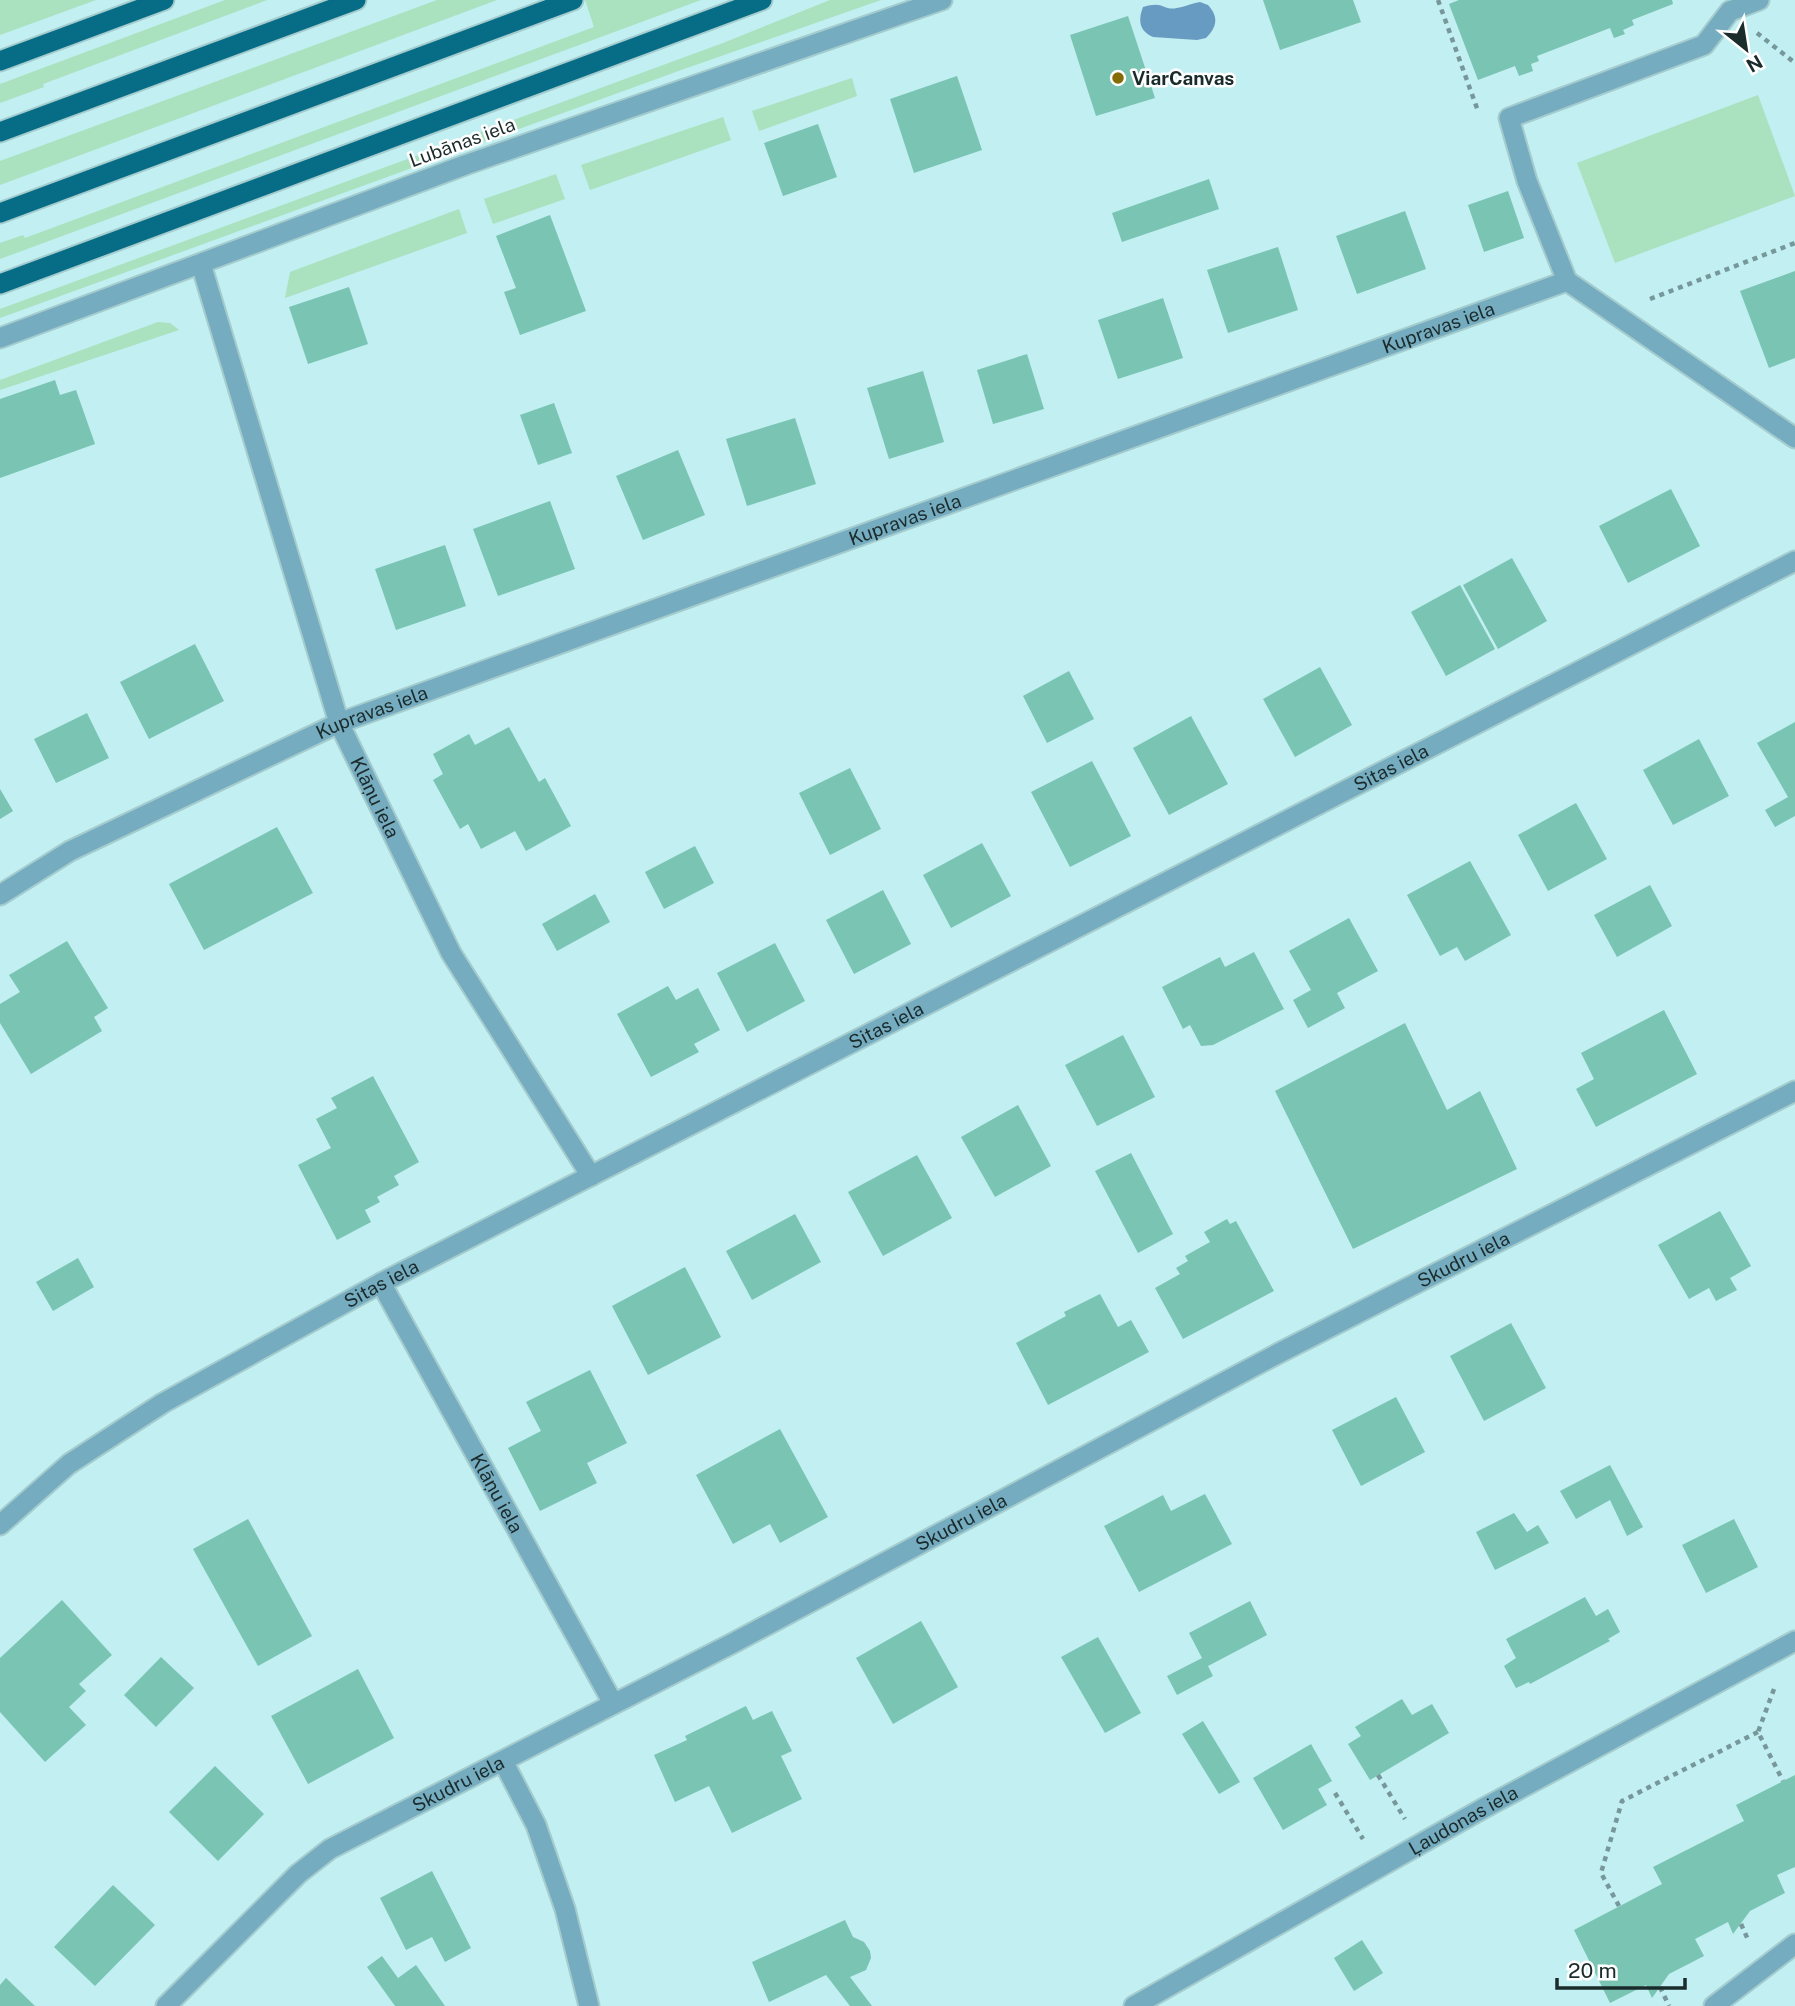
<svg xmlns="http://www.w3.org/2000/svg" width="1795" height="2006" font-family="'Public Sans',sans-serif">
	<rect width="100%" height="100%" fill="#c2eff1"/>
	<!-- green -->
	<g fill="#aae1be">
		<path d="M0,0H96L0,35Z"/>
		<path d="M225,0H267L43,84L44,87L0,103V84Z"/>
		<path d="M437,0H497L0,185V161Z"/>
		<path d="M585,0H701L0,259V243L23,235L25,238L594,27Z"/>
		<path d="M830,0H881L684,69L0,318V309L723,43Z"/>
		<path d="M852,78L857,96L759,131L752,111Z"/>
		<path d="M1758,95L1795,196L1615,263L1577,163Z"/>
		<path d="M723,117L731,140L590,190L581,165Z"/>
		<path d="M556,174L565,199L493,224L484,199Z"/>
		<path d="M459,209L467,233L285,298L290,272Z"/>
		<path d="M158,322L170,323L179,330L0,390V380Z"/>
	</g>
	<!-- water -->
	<path fill="#689bc1" d="M1200,2L1208,5C1219,17 1217,27 1206,38L1197,40L1153,37C1139,31 1138,20 1143,7C1164,0 1163,11 1177,8C1185,7 1192,3 1200,2Z"/>
	<!-- building -->
	<g fill="#79c4b3">
		<path d="M1263,0H1353L1361,22L1280,50Z"/>
		<path d="M1459,0H1672L1673,4L1632,20L1634,25L1623,30L1625,34L1614,38L1610,28L1537,56L1539,61L1531,64L1533,71L1519,76L1515,66L1478,80L1449,4Z"/>
		<path d="M1128,16L1155,98L1096,116L1070,35Z"/>
		<path d="M957,76L982,150L914,173L890,99Z"/>
		<path d="M818,124L837,177L783,196L764,143Z"/>
		<path d="M1209,179L1219,209L1122,242L1112,213Z"/>
		<path d="M1508,191L1524,238L1484,252L1468,205Z"/>
		<path d="M1405,211L1426,269L1357,294L1336,236Z"/>
		<path d="M550,215L586,311L520,335L504,292L516,288L496,236Z"/>
		<path d="M1278,247L1298,310L1228,333L1207,270Z"/>
		<path d="M1795,271V358L1769,368L1740,291Z"/>
		<path d="M349,287L368,344L308,364L289,307Z"/>
		<path d="M1163,298L1183,358L1118,379L1098,320Z"/>
		<path d="M1027,354L1044,409L993,424L977,370Z"/>
		<path d="M923,371L944,442L889,459L867,388Z"/>
		<path d="M55,380L60,395L76,390L95,444L0,478V399Z"/>
		<path d="M554,403L572,453L538,465L520,415Z"/>
		<path d="M795,418L816,484L747,506L726,439Z"/>
		<path d="M678,450L705,515L643,540L616,476Z"/>
		<path d="M1671,489L1700,546L1628,583L1599,526Z"/>
		<path d="M550,501L575,569L498,596L473,529Z"/>
		<path d="M445,545L466,606L396,630L375,569Z"/>
		<path d="M1512,558L1547,621L1498,649L1463,585Z"/>
		<path d="M1460,585L1495,649L1446,676L1411,612Z"/>
		<path d="M195,644L224,701L149,739L120,682Z"/>
		<path d="M1320,667L1352,725L1295,757L1263,699Z"/>
		<path d="M1069,671L1094,719L1047,743L1023,696Z"/>
		<path d="M87,713L109,758L56,783L34,739Z"/>
		<path d="M1191,716L1228,784L1169,815L1133,748Z"/>
		<path d="M1795,722V816L1775,827L1765,810L1788,797L1757,743Z"/>
		<path d="M509,727L539,782L545,778L571,826L526,851L515,831L481,849L468,824L460,829L433,780L443,774L433,754L469,734L475,745Z"/>
		<path d="M1699,739L1729,796L1673,825L1643,770Z"/>
		<path d="M1092,761L1131,836L1070,867L1031,792Z"/>
		<path d="M850,768L881,829L830,855L799,793Z"/>
		<path d="M0,789L13,811L0,819Z"/>
		<path d="M1576,803L1607,859L1548,891L1518,835Z"/>
		<path d="M277,827L313,893L204,950L169,884Z"/>
		<path d="M982,843L1011,896L951,928L923,875Z"/>
		<path d="M695,846L714,883L664,909L645,872Z"/>
		<path d="M1470,861L1511,935L1465,961L1457,947L1440,956L1407,895Z"/>
		<path d="M1650,885L1672,926L1617,957L1594,915Z"/>
		<path d="M883,890L911,944L854,974L826,920Z"/>
		<path d="M595,894L610,922L557,951L542,924Z"/>
		<path d="M1349,918L1378,971L1337,993L1345,1008L1308,1028L1293,1000L1311,990L1289,951Z"/>
		<path d="M67,941L108,1008L94,1017L102,1031L31,1074L0,1023V1004L20,992L9,975Z"/>
		<path d="M775,943L805,1001L747,1032L717,973Z"/>
		<path d="M1254,952L1284,1009L1213,1045L1201,1046L1190,1025L1183,1029L1162,987L1220,957L1225,967Z"/>
		<path d="M668,986L676,1000L698,988L720,1030L694,1044L699,1052L651,1077L617,1014Z"/>
		<path d="M1664,1010L1697,1074L1596,1127L1576,1089L1594,1079L1581,1053Z"/>
		<path d="M1405,1023L1447,1110L1480,1091L1517,1169L1353,1249L1275,1091Z"/>
		<path d="M1123,1035L1155,1097L1097,1126L1065,1065Z"/>
		<path d="M373,1076L419,1162L394,1176L399,1185L377,1197L380,1202L365,1210L371,1222L337,1240L298,1165L331,1148L316,1119L337,1108L331,1098Z"/>
		<path d="M1018,1105L1051,1166L995,1197L961,1137Z"/>
		<path d="M1131,1153L1173,1234L1138,1253L1095,1171Z"/>
		<path d="M917,1155L952,1218L883,1256L848,1192Z"/>
		<path d="M1720,1211L1751,1266L1730,1278L1737,1290L1716,1301L1709,1288L1689,1299L1658,1245Z"/>
		<path d="M795,1214L821,1262L752,1300L726,1251Z"/>
		<path d="M1227,1219L1230,1224L1236,1221L1274,1291L1183,1339L1155,1288L1180,1274L1176,1268L1188,1261L1185,1256L1210,1242L1204,1232Z"/>
		<path d="M78,1258L94,1287L53,1311L36,1282Z"/>
		<path d="M685,1267L721,1337L648,1375L612,1306Z"/>
		<path d="M1100,1294L1118,1327L1131,1320L1149,1352L1048,1405L1016,1343L1066,1316L1064,1312Z"/>
		<path d="M1511,1323L1546,1388L1484,1421L1450,1356Z"/>
		<path d="M590,1370L627,1443L587,1463L597,1483L540,1511L508,1448L541,1431L526,1402Z"/>
		<path d="M1396,1397L1425,1452L1361,1486L1332,1430Z"/>
		<path d="M780,1429L828,1517L780,1543L770,1524L733,1544L696,1475Z"/>
		<path d="M1610,1465L1643,1527L1627,1536L1610,1500L1576,1519L1560,1491Z"/>
		<path d="M1205,1494L1232,1544L1139,1592L1104,1526L1163,1495L1171,1511Z"/>
		<path d="M1514,1513L1527,1532L1538,1525L1549,1543L1495,1570L1476,1532Z"/>
		<path d="M248,1519L312,1636L258,1666L193,1549Z"/>
		<path d="M1734,1519L1758,1567L1706,1593L1682,1545Z"/>
		<path d="M1585,1597L1596,1616L1608,1609L1620,1632L1608,1639L1610,1641L1530,1684L1529,1682L1516,1688L1504,1666L1516,1658L1506,1639Z"/>
		<path d="M62,1600L112,1655L79,1684L86,1691L69,1707L86,1725L45,1762L0,1712V1658Z"/>
		<path d="M1250,1601L1267,1635L1208,1666L1213,1676L1177,1695L1167,1676L1202,1658L1189,1633Z"/>
		<path d="M921,1621L958,1687L893,1724L856,1658Z"/>
		<path d="M1098,1637L1141,1713L1105,1733L1061,1657Z"/>
		<path d="M161,1657L194,1688L156,1727L124,1695Z"/>
		<path d="M358,1669L394,1738L308,1784L271,1716Z"/>
		<path d="M1402,1699L1412,1715L1432,1704L1449,1733L1370,1780L1348,1744L1361,1736L1355,1727Z"/>
		<path d="M746,1706L753,1720L772,1711L792,1751L781,1756L802,1799L732,1833L709,1786L675,1802L654,1755L687,1740L685,1736Z"/>
		<path d="M1203,1721L1240,1782L1219,1794L1182,1734Z"/>
		<path d="M1311,1744L1332,1781L1318,1789L1327,1805L1283,1830L1253,1778Z"/>
		<path d="M215,1766L264,1814L218,1861L169,1812Z"/>
		<path d="M1795,1775V1867L1777,1875L1785,1893L1750,1911L1733,1934L1728,1922L1695,1939L1704,1956L1669,1974L1652,1998L1646,1985L1610,2003L1574,1930L1662,1884L1653,1867L1744,1821L1736,1805Z"/>
		<path d="M432,1871L471,1948L445,1962L432,1937L406,1950L380,1898Z"/>
		<path d="M113,1885L155,1925L95,1986L54,1947Z"/>
		<path d="M845,1920L853,1937L864,1942L870,1951L871,1958L866,1970L850,1977L872,2006H850L826,1975L769,2002L752,1962Z"/>
		<path d="M1362,1940L1383,1973L1354,1991L1334,1958Z"/>
		<path d="M382,1956L398,1978L416,1965L445,2006H395L367,1967Z"/>
		<path d="M6,1978L35,2006H0V1985Z"/>
	</g>
	<g fill="none" stroke-linecap="round" stroke-linejoin="round">
		<defs>
			<path id="service" d="M1567,281L1527,181L1509,118L1704,45L1730,11L1759,0"/>
			<g id="minor">
				<path id="s1" d="M201,264L339,723L451,953L591,1176"/>
				<path d="M0,338L465,165L942,0"/>
				<path id="s2" d="M0,895L70,851L339,723L1567,281L1795,438"/>
				<path id="s3" d="M381,1283L613,1703"/>
				<path id="s4" d="M0,1525L69,1464L163,1403L381,1283L1795,561"/>
				<path d="M503,1761L536,1825L565,1909L589,2006"/>
				<path id="s5" d="M166,2006L298,1874L330,1849L735,1642L1281,1352L1795,1091"/>
				<path id="s6" d="M1134,2006L1484,1808L1795,1641"/>
				<path d="M1714,2006L1795,1944"/>
			</g>
			<g id="trunk">
				<path d="M0,61L164,0"/>
				<path d="M0,132L356,0"/>
				<path d="M0,213L573,0"/>
				<path d="M0,284L762,0"/>
			</g>
		</defs>
		<!-- service casing -->
		<use href="#service" stroke="#a4ccce" stroke-width="23"/>
		<!-- minor casing -->
		<use href="#minor" stroke="#a4ccce" stroke-width="23"/>
		<!-- trunk casing -->
		<use href="#trunk" stroke="#a4ccce" stroke-width="23"/>
		<!-- path -->
		<g stroke="#77989a" stroke-width="4.5" stroke-dasharray="5 5" stroke-linecap="butt">
			<path d="M1438,0L1478,111"/>
			<path d="M1757,33L1795,63"/>
			<path d="M1650,299L1795,243"/>
			<path d="M1774,1689L1758,1732L1783,1781"/>
			<path d="M1378,1775L1405,1819"/>
			<path d="M1335,1793L1363,1839"/>
			<path d="M1619,1906L1601,1873L1622,1801L1758,1732"/>
			<path d="M1741,1924L1749,1942"/>
			<path d="M1660,1987L1669,2006"/>
		</g>
		<!-- service -->
		<use href="#service" stroke="#76acbf" stroke-width="19"/>
		<!-- minor -->
		<use href="#minor" stroke="#76acbf" stroke-width="19"/>
		<!-- trunk -->
		<use href="#trunk" stroke="#076d86" stroke-width="19"/>
	</g>
	<!-- markers -->
	<circle fill="#846b05" stroke="#fff" stroke-width="2.5" cx="1118" cy="78" r="7"/>
	<g text-anchor="middle" stroke-width="5" stroke-linejoin="round" paint-order="stroke">
		<!-- poi labels -->
		<g font-size="19" font-weight="bold" fill="#1a2b2c" stroke="#fff" text-anchor="start">
			<text x="1132" y="85">ViarCanvas</text>
		</g>
		<!-- street labels -->
		<g font-size="19" fill="#1a2b2c" stroke="#fff">
			<text transform="translate(462 142) rotate(-20)" y="7">Lubānas iela</text>
			<text dy="7" stroke="none"><textPath href="#s2" startOffset="1549">Kupravas iela</textPath></text>
			<text dy="7" stroke="none"><textPath href="#s2" startOffset="982">Kupravas iela</textPath></text>
			<text dy="7" stroke="none"><textPath href="#s2" startOffset="415">Kupravas iela</textPath></text>
			<text dy="7" stroke="none"><textPath href="#s4" startOffset="1587">Sitas iela</textPath></text>
			<text dy="7" stroke="none"><textPath href="#s1" startOffset="562">Klāņu iela</textPath></text>
			<text dy="7" stroke="none"><textPath href="#s4" startOffset="1020">Sitas iela</textPath></text>
			<text dy="7" stroke="none"><textPath href="#s5" startOffset="1505">Skudru iela</textPath></text>
			<text dy="7" stroke="none"><textPath href="#s4" startOffset="453">Sitas iela</textPath></text>
			<text dy="7" stroke="none"><textPath href="#s3" startOffset="240">Klāņu iela</textPath></text>
			<text dy="7" stroke="none"><textPath href="#s5" startOffset="938">Skudru iela</textPath></text>
			<text dy="7" stroke="none"><textPath href="#s5" startOffset="371">Skudru iela</textPath></text>
			<text dy="7" stroke="none"><textPath href="#s6" startOffset="378">Ļaudonas iela</textPath></text>
		</g>
	</g>
	<!-- north arrow -->
	<g transform="translate(1746 49) rotate(150)" stroke="#ffffff" stroke-width="5" paint-order="stroke">
	<path d="M0-5L12 26L0 18L-12 26Z" fill="#1a2b2c"/>
	<text y="-10" font-size="19" font-weight="bold" text-anchor="middle" fill="#1a2b2c">N</text>
	</g>
	<!-- scale -->
	<path d="M1557 1978v10h128v-10" fill="none" stroke="#1a2b2c" stroke-width="3.5"/>
	<text x="1568" y="1978" font-size="21" fill="#1a2b2c" stroke="#ffffff" stroke-width="5" paint-order="stroke">20 m</text>
</svg>
